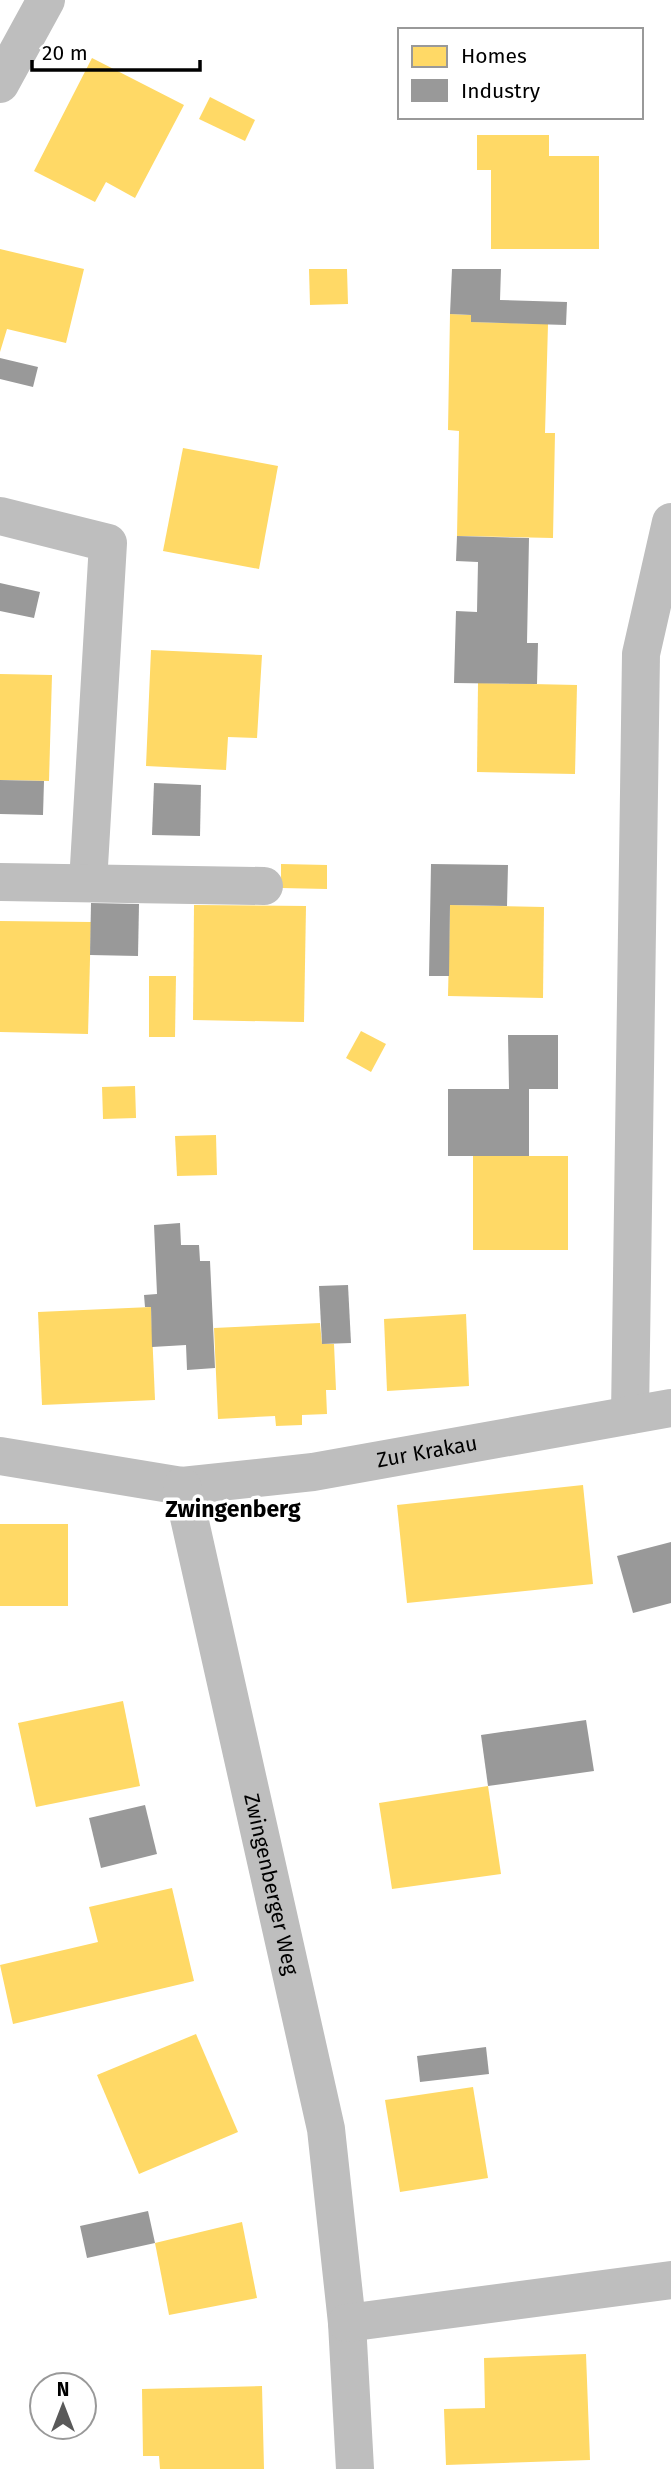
<svg xmlns="http://www.w3.org/2000/svg" width="671" height="2469" font-family="'Fira Sans',sans-serif">
	<rect width="100%" height="100%" fill="#fff"/>
	<!-- homes -->
	<g fill="#ffd966">
		<path d="M92,58L184,105L135,198L106,182L95,202L34,171Z"/>
		<path d="M210,97L255,120L245,141L199,119Z"/>
		<path d="M477,135H549V156H599V249H491V170H477Z"/>
		<path d="M0,249L84,269L66,343L7,329L0,352Z"/>
		<path d="M309,269H347L348,304L310,305Z"/>
		<path d="M450,314L471,315V322L548,324L545,433H555L553,538L457,536L459,431L448,430Z"/>
		<path d="M183,448L278,466L259,569L163,551Z"/>
		<path d="M151,650L262,655L257,738L228,737L226,770L146,766Z"/>
		<path d="M0,674L52,675L49,781L0,780Z"/>
		<path d="M478,683L577,685L575,774L477,772Z"/>
		<path d="M281,864L327,865V889L281,888Z"/>
		<path d="M194,905L306,906L304,1022L193,1020Z"/>
		<path d="M450,905L544,907L543,998L448,996Z"/>
		<path d="M0,921L91,922L88,1034L0,1032Z"/>
		<path d="M149,976H176L175,1037H149Z"/>
		<path d="M361,1031L386,1044L371,1072L346,1058Z"/>
		<path d="M135,1086L136,1118L103,1119L102,1087Z"/>
		<path d="M216,1135L217,1175L177,1176L175,1136Z"/>
		<rect x="473" y="1156" width="95" height="94"/>
		<path d="M151,1307L155,1400L42,1405L38,1312Z"/>
		<path d="M466,1314L469,1386L387,1391L384,1319Z"/>
		<path d="M320,1323L322,1344H334L336,1390H326L327,1414L302,1415V1425L276,1426L275,1416L218,1419L214,1328Z"/>
		<path d="M583,1485L593,1584L407,1603L397,1505Z"/>
		<rect x="0" y="1524" width="68" height="82"/>
		<path d="M123,1701L140,1786L36,1807L18,1723Z"/>
		<path d="M488,1786L501,1874L392,1889L379,1803Z"/>
		<path d="M172,1888L194,1981L13,2024L0,1965L98,1942L89,1907Z"/>
		<path d="M196,2034L238,2132L139,2174L97,2075Z"/>
		<path d="M473,2087L488,2178L400,2192L385,2100Z"/>
		<path d="M242,2222L257,2298L169,2315L155,2243Z"/>
		<path d="M586,2354L590,2460L446,2465L444,2409L485,2408L484,2358Z"/>
		<path d="M262,2386L264,2469H160L159,2456H143L142,2389Z"/>
	</g>
	<!-- industry -->
	<g fill="#999">
		<path d="M452,269H501L500,300L567,302L566,325L471,322V315L450,314Z"/>
		<path d="M0,358L38,367L33,387L0,379Z"/>
		<path d="M457,536L529,538L527,643H538L537,684L454,683L456,611L477,612L478,562L456,561Z"/>
		<path d="M0,583L40,592L34,618L0,611Z"/>
		<path d="M0,780L44,781L43,815L0,814Z"/>
		<path d="M154,783L201,785L200,836L152,835Z"/>
		<path d="M431,864L508,865L507,906L450,905L449,976H429Z"/>
		<path d="M91,903L139,904L138,956L90,955Z"/>
		<path d="M508,1035H558V1089H529V1156H448V1089H509Z"/>
		<path d="M180,1223L181,1245H199L200,1261H210L215,1368L187,1370L186,1345L152,1347L151,1307H145L144,1295L157,1294L154,1225Z"/>
		<path d="M348,1285L351,1343L322,1344L319,1286Z"/>
		<path d="M671,1542V1603L633,1613L617,1556Z"/>
		<path d="M586,1720L594,1771L488,1786L481,1735Z"/>
		<path d="M145,1805L157,1854L101,1868L89,1818Z"/>
		<path d="M486,2047L489,2074L420,2082L417,2056Z"/>
		<path d="M148,2211L155,2243L87,2258L80,2226Z"/>
	</g>
	<g fill="none" stroke-linecap="round" stroke-linejoin="round">
		<!-- minor -->
		<g stroke="#bebebe" stroke-width="38">
			<path d="M0,84L46,0"/>
			<path d="M0,516L108,543L88,883"/>
			<path d="M0,882L264,886"/>
			<path d="M630,1415L641,654L671,522"/>
			<path id="s1" d="M0,1456L182,1486L313,1472L671,1408"/>
			<path id="s2" d="M182,1486L326,2129L347,2323L355,2469"/>
			<path d="M347,2323L671,2280"/>
		</g>
	</g>
	<g text-anchor="middle" stroke-width="7" stroke-linejoin="round" paint-order="stroke">
		<!-- street labels -->
		<g font-size="21" fill="#000" stroke="#fff">
			<text dy="7" stroke="none"><textPath href="#s1" startOffset="432">Zur Krakau</textPath></text>
			<text dy="7" stroke="none"><textPath href="#s2" startOffset="408">Zwingenberger Weg</textPath></text>
		</g>
		<!-- neighbourhood labels -->
		<g font-size="23" font-weight="bold" fill="#000" stroke="#fff">
			<text x="233" y="1517">Zwingenberg</text>
		</g>
	</g>
	<!-- legend -->
	<rect x="398" y="28" width="245" height="91" fill="#ffffff" stroke="#999999" stroke-width="2"/>
	<rect x="412" y="46" width="35" height="21" fill="#ffd966" stroke="#999999" stroke-width="2"/>
	<text x="461" y="63" font-size="21" fill="#000000">Homes</text>
	<rect x="412" y="80" width="35" height="21" fill="#999999" stroke="#999999" stroke-width="2"/>
	<text x="461" y="98" font-size="21" fill="#000000">Industry</text>
	<!-- north arrow -->
	<g transform="translate(63 2406)"><circle r="33" fill="#ffffff" stroke="#999999" stroke-width="2"/>
	<path d="M0-5L12 26L0 18L-12 26Z" fill="#595959"/>
	<text y="-10" font-size="19" font-weight="bold" text-anchor="middle" fill="#000000">N</text>
	</g>
	<!-- scale -->
	<path d="M32 60v10h168v-10" fill="none" stroke="#000000" stroke-width="3.5"/>
	<text x="42" y="60" font-size="21" fill="#000000" stroke="#ffffff" stroke-width="5" paint-order="stroke">20 m</text>
</svg>
